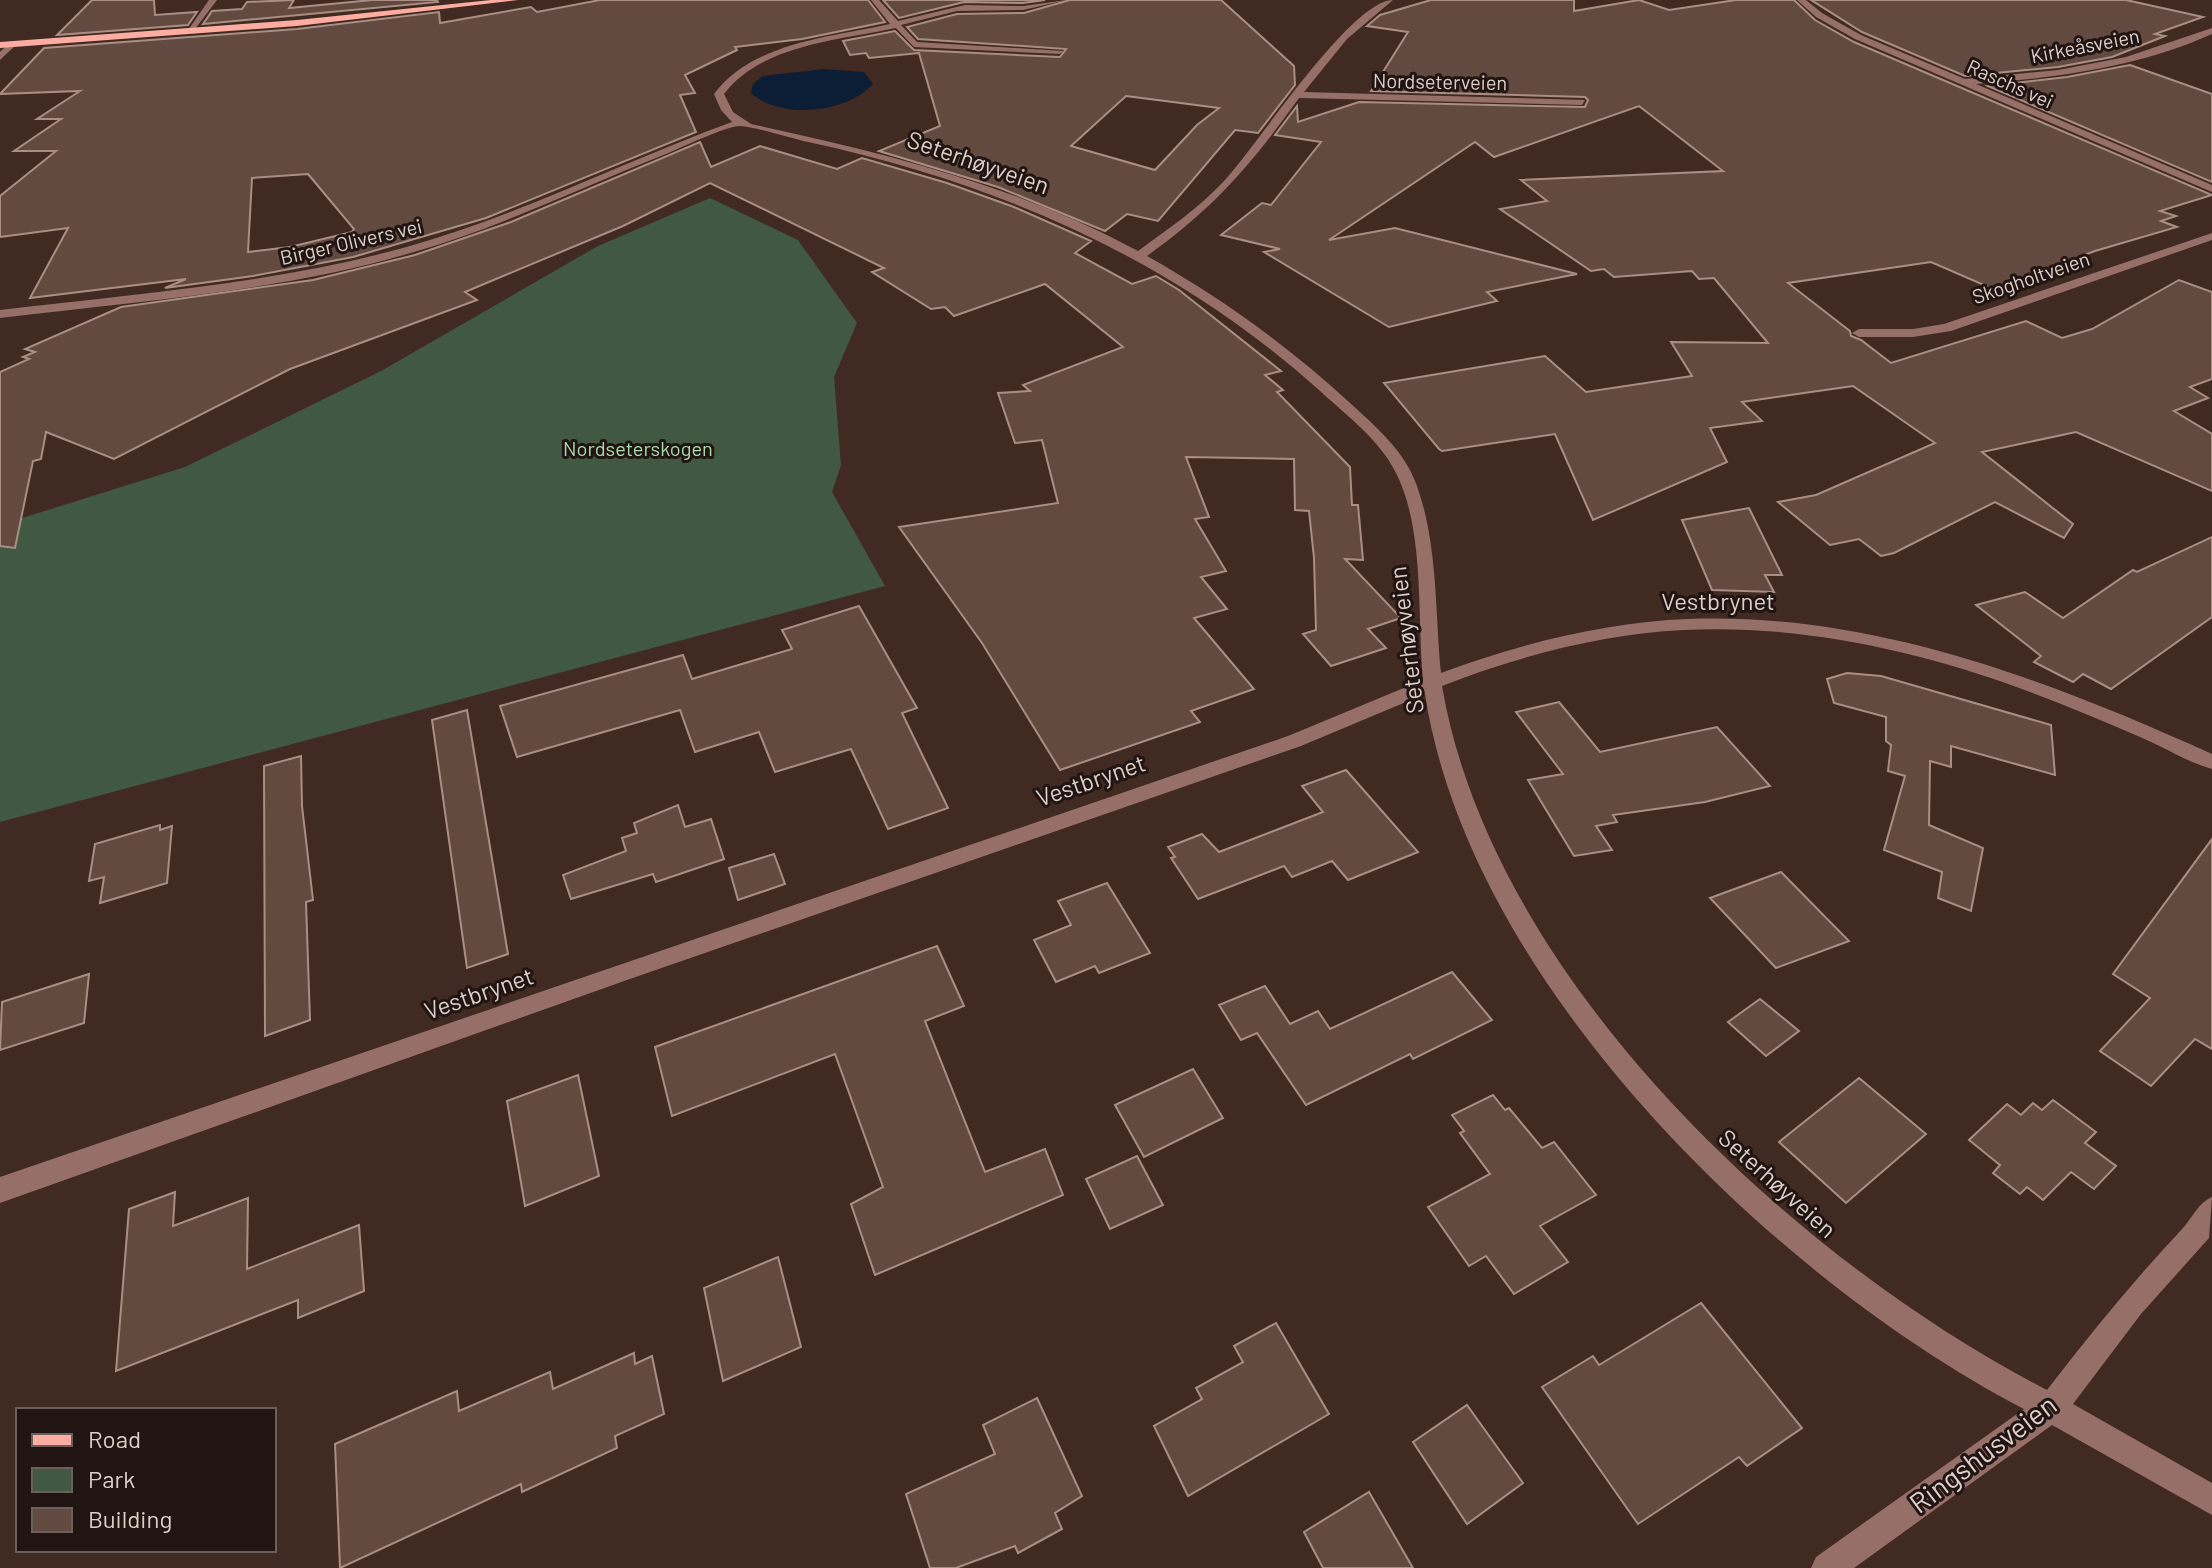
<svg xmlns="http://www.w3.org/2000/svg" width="2212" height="1568" font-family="Barlow,sans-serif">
	<rect width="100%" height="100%" fill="#402a21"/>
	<!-- green -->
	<path fill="#415843" d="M710,198L798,240L857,323L834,377L841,465L832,492L885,586L0,822V525L185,467L381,371L598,246Z"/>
	<!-- water -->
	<path fill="#0c1d36" d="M824,69L864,72L873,84C847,113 781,120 751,93L753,84L763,76Z"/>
	<!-- building -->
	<g fill="#634a41" stroke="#aa8e83" stroke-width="2" fill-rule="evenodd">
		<path d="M92,0H154L155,15L197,12L188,25L57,35Z"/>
		<path d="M294,0L289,8L372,0H437L438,2L203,24L212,11L242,9L247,2Z"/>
		<path d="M600,0H868L885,22L802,39L735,47L737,50L685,75L695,93L680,95L696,132L486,218L353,257L253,276L165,288L186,279L30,298L68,228L0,237V196L56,151H14L61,119H37L80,91L0,94L44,48L297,29L439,12L440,23L531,7L537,12ZM308,174L354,229L352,232L290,247L248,252L252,178Z"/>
		<path d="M883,0H1045L1023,3L964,2L899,18Z"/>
		<path d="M1070,0H1221L1294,66L1295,85L1258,133L1235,130L1158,221L1127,214L1105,231L998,187L879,151L940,126L919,53L869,58L866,53L850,55L843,41L895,31L914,50L1060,57L1066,49L918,39L907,27L957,14L1024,13ZM1126,96L1219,108L1197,125L1155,170L1071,146Z"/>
		<path d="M1431,0H1574V11L1639,0L1669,10L1736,0H1794L1815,20L1854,42L2212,195L2160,211L2176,216L2161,221L2177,227L2095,251L1993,289L1931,262L1788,283L1850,331L1851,336L1861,340L1891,363L2026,321L2062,338L2092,329L2179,280L2212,292V379L2190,387L2208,398L2174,411L2212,434V491L2076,432L1982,452L2073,524L2064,538L1995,502L1894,553L1881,556L1859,539L1830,545L1778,502L1816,495L1935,443L1853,386L1742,402L1762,421L1710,428L1727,462L1593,520L1555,434L1442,451L1439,449L1384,383L1545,356L1586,392L1692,376L1671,342L1768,343L1714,278L1699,279L1692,271L1614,277L1604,269L1591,271L1500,209L1547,201L1521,180L1723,171L1639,106L1494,157L1475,142L1329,240L1395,228L1577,274L1487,292L1497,301L1389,327L1264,252L1280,249L1221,235L1262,203L1271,205L1321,142L1275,135L1297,106L1298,122L1359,102L1585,107L1588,100L1585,97L1371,91L1408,32L1367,26L1380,15Z"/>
		<path d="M1811,0H2126L2203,17L2155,34L2165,36L2112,57L2058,67L1965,76L1862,32Z"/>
		<path d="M2130,65L2212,94V182L1988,86L2067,77Z"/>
		<path d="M700,142L711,167L760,146L837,169L862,158L947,183L1014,207L1091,241L1075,253L1132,284L1156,276L1179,290L1281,371L1265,375L1283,390L1277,392L1350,467L1352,505H1358L1363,560L1345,559L1401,618L1368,629L1386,648L1331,666L1303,634L1316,630L1314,558L1309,511L1295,510L1294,459L1186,457L1209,517L1195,519L1226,571L1201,577L1227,609L1194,618L1254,689L1191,711L1200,722L1060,770L982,643L899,527L1058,503L1042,440L1015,443L998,393L1030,391L1023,385L1123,347L1045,284L954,316L945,307L931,309L872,272L884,268L710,183L623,226L465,292L477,300L290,369L114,459L46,432L41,459L33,461L15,548L0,546V372L29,359L23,357L35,352L25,349L121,307L313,280L415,255L511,222Z"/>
		<path d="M1749,508L1782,575H1765L1774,592L1712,590L1682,520Z"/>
		<path d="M2212,537V617L2111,689L2083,674L2073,682L2034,662L2041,656L1976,605L2025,592L2063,618L2133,570L2137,572Z"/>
		<path d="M859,606L917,708L902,713L948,808L888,829L851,749L775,772L759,732L695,752L680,710L517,757L500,706L683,655L692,679L792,649L782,630Z"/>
		<path d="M1847,673L1881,676L2051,725L2055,775L1951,746V767L1930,761L1929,825L1983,848L1971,911L1938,898L1942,872L1884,850L1905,776L1888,771L1891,745L1886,741V717L1834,703L1827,679Z"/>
		<path d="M1559,702L1600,752L1717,727L1770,786L1705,802L1613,815L1617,822L1596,826L1612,850L1574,856L1528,780L1563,774L1516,712Z"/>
		<path d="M467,710L508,954L467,968L432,720Z"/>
		<path d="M301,756L302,806L313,900L306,902L310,1020L265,1036L264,766Z"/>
		<path d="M1346,770L1418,852L1348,880L1332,861L1292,877L1284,866L1198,899L1171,858L1175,857L1168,847L1202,834L1219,852L1323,812L1302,786Z"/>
		<path d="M678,805L685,827L711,819L724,859L656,882L653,874L571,899L563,875L626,851L622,838L637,833L634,823Z"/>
		<path d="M160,825V830L172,826L167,883L100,903L104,877L89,881L95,844Z"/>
		<path d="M2212,839V1049L2195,1039L2151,1086L2100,1051L2150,998L2113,974Z"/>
		<path d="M774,854L785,884L738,900L729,868Z"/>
		<path d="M1781,872L1849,941L1776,968L1710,898Z"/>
		<path d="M1107,883L1150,953L1099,973L1095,966L1056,982L1034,940L1071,925L1058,901Z"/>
		<path d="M937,946L964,1006L925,1021L985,1172L1045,1149L1063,1195L875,1275L851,1204L883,1187L835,1054L672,1116L655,1047Z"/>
		<path d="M1452,972L1492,1020L1413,1059L1410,1054L1306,1105L1257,1033L1241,1040L1219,1005L1265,986L1290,1024L1318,1011L1330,1029Z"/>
		<path d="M89,974L84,1023L0,1050L2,1002Z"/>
		<path d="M1760,999L1799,1031L1766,1056L1728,1022Z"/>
		<path d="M1193,1069L1223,1118L1144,1157L1115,1105Z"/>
		<path d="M578,1075L599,1176L525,1206L507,1101Z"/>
		<path d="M1859,1078L1926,1134L1846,1203L1779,1142Z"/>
		<path d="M1493,1095L1505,1110L1509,1108L1542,1148L1554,1142L1596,1195L1540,1226L1568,1262L1514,1294L1486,1256L1469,1266L1428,1207L1490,1174L1460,1133L1464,1131L1452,1115Z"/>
		<path d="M2053,1100L2096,1132L2085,1143L2116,1166L2094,1189L2071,1172L2043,1200L2027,1187L2020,1194L1993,1173L2000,1165L1969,1140L2007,1104L2021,1115L2033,1103L2042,1110Z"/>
		<path d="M1137,1156L1163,1205L1110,1229L1086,1179Z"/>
		<path d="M175,1192L173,1226L248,1198L247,1269L359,1225L364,1291L298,1318V1300L116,1371L129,1209Z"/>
		<path d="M778,1257L801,1347L723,1381L704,1288Z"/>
		<path d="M1701,1303L1802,1428L1747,1466L1739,1457L1638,1524L1542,1387L1593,1356L1599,1365Z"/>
		<path d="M1276,1323L1329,1414L1188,1496L1154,1426L1202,1399L1196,1388L1243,1362L1234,1346Z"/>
		<path d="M634,1353L635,1364L652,1356L664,1414L615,1436L617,1448L522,1492L521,1484L340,1568L335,1444L457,1391L459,1411L550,1372L553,1389Z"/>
		<path d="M1037,1398L1082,1496L1055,1513L1062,1529L1018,1553L1015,1546L956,1568H930L906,1494L995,1454L983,1425Z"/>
		<path d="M1467,1405L1523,1483L1467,1524L1413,1442Z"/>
		<path d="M1369,1492L1413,1568H1323L1304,1532Z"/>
	</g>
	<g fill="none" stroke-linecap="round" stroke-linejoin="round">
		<!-- minor -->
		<g fill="#966f69" fill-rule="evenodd">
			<path d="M209,0H217L192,33H186Z"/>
			<path d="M871,0H879L898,21L965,5L1023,6L1067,0L1023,10L957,11L901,25L917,42L1064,51L1060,54L914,47L896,28C839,40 761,45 724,94L733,112L751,124C885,153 1016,185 1138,251C1168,229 1199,208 1224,181C1256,147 1351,0 1393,0L1347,39L1304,92L1585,100L1582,105L1299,98C1250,166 1216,206 1147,256C1220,297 1287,345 1349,402C1375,426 1405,451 1417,486C1438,545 1435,612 1441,673C1518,644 1606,622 1688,619C1871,612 2048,680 2212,754V769C2187,762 2164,747 2140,737C2101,720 2062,704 2022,689C1917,650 1796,624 1684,630C1602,634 1518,656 1442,686C1492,979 1793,1259 2047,1390C2090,1334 2134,1280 2183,1228C2193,1217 2198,1203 2212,1197L2209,1238L2141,1314L2073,1404L2212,1483V1515L2052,1425L1854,1568H1811L1816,1557L2024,1409C1774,1279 1469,983 1425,694L1301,746L627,980L0,1203V1177L1288,736L1423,680C1417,617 1425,530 1396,473C1380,440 1346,415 1319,390C1174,260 999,183 808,142C790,138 756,127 740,126C726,126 681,148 666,154C582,187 501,227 414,252C280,292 138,301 0,318V310C135,294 271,284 403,248C516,217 622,162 732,122L721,110L714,94C753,42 831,37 890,24Z"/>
			<path d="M1797,0H1806L1822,13L1861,35L1965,79L2058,70L2126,57L2212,28V34C2139,67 2055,78 1976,84L2212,185V192L1855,39L1816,17Z"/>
			<path d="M10,42L17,44L0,60V52Z"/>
			<path d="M2212,233V240L1951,331L1913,337H1859L1852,333L1859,329H1913L1944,324Z"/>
		</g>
		<!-- major -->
		<path fill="#fcaca1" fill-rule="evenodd" d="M491,0H518L297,26L0,48V42L297,20Z"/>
	</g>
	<g text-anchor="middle" stroke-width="6" stroke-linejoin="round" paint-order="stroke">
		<!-- far-street labels -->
		<g font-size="20" fill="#ddcec8" stroke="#201512">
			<text transform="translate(2085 46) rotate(-11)" y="7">Kirkeåsveien</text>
			<text transform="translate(1440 82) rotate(1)" y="7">Nordseterveien</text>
			<text transform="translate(2010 84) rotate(24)" y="7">Raschs vei</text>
			<text transform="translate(351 242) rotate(-13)" y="7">Birger Olivers vei</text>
			<text transform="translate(2031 278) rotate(-19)" y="7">Skogholtveien</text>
		</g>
		<!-- far-park labels -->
		<g font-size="20" fill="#a8dbac" stroke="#201512">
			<text x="638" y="456">Nordseterskogen</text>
		</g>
		<!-- street labels -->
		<g font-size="24" fill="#ddcec8" stroke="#201512">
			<text transform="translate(978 163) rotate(19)" y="8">Seterhøyveien</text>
			<text x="1718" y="610">Vestbrynet</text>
			<text transform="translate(1407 640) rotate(-97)" y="8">Seterhøyveien</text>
			<text transform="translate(1091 781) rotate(-19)" y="8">Vestbrynet</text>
			<text transform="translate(479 994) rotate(-19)" y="8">Vestbrynet</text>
			<text transform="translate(1777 1184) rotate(42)" y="8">Seterhøyveien</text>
		</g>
		<!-- near-street labels -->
		<g font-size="28" fill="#ddcec8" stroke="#201512">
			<text transform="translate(1983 1454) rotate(-37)" y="10">Ringshusveien</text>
		</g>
	</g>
	<!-- legend -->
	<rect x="16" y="1408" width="260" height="144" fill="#201512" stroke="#6c5f5b" stroke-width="2"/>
	<rect x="32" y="1434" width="40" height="12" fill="#fcaca1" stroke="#6c5f5b" stroke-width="2"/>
	<text x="88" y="1448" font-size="24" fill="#ddcec8">Road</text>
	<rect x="32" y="1468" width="40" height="24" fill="#415843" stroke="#6c5f5b" stroke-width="2"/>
	<text x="88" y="1488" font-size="24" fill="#ddcec8">Park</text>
	<rect x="32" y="1508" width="40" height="24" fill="#634a41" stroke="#6c5f5b" stroke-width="2"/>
	<text x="88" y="1528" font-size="24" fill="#ddcec8">Building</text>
</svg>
